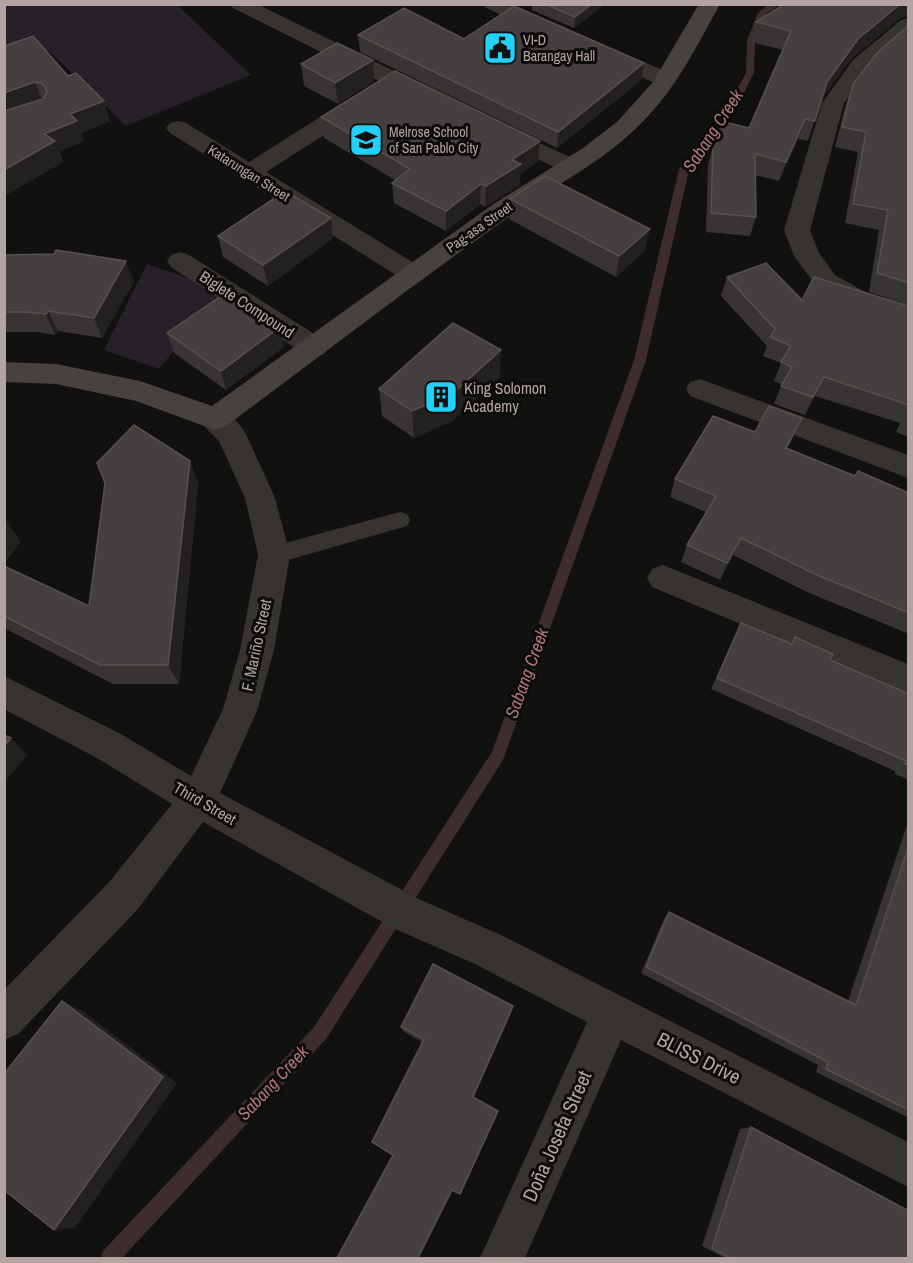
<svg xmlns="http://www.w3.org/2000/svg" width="913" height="1263" font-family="'Archivo Narrow',sans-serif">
	<rect width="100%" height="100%" fill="#111110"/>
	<!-- green -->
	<g fill="#262029">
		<path d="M176,4L251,75L126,126L49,51L5,67V5Z"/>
		<path d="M147,264L222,290L159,369L104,350Z"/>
	</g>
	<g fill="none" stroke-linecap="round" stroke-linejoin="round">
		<!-- stream -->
		<path fill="#3f2c2d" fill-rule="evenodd" d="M769,4H780L766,14L755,40L754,73L731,118L689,170L646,360L503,760L326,1039L122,1258H101L103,1251L314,1027L492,752L634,360L679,169L722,117L746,73L747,40L758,13Z"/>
		<!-- lane -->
		<path fill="#373331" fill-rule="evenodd" d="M400,512L407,514L410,520L407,526L274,564L266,561L263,555L266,549L274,546Z"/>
		<!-- street -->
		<g fill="#373331" fill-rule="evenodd">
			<path d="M230,4H257L435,91L438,96L435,101L427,103L419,101L233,8Z"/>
			<path d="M483,4H511L556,25L560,29L556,33L549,35L542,33L486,8Z"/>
			<path d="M908,18V35L869,70L844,103L810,230L819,253L835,275L870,295L908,307V325L852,309L817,287L794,256L784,230L822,103L853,60L901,20Z"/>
			<path d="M602,45L673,74L676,79L673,84L665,86L657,84L594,56L591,51L594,46Z"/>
			<path d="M360,95L368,97L371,102L368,107L266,172L422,268L426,274L422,280L413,283L404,280L170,133L166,128L170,123L178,121L186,123L249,162L352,97Z"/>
			<path d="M497,124L579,161L583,166L579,171L571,173L563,171L489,136L485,131L489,126Z"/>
			<path d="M180,252L189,255L324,340L328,347L324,354L314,357L304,354L171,267L167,261L171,255Z"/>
			<path d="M700,379L908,455V478L690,396L686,389L690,382Z"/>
			<path d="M215,408C228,412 239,422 246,434L275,498L290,555L274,650L257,711L220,793L421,900L503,936L908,1142V1187L621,1040L525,1258H480L587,1022L475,964L393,928L203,822L138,909L18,1034L4,1040V990L110,881L172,804L97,758L4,709V676L121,734L191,776L223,709L240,650L258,555L245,498L219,441L205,427L201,419L205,411Z"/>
			<path d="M663,565L908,664V694L652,587L647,578L652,569Z"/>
		</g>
		<!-- secondary -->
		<path fill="#47413f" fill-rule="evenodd" d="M699,4H720C699,42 679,83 649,115C611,158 557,184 510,216C414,284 320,356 225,427L215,430L136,401L56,384L4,382V362L56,364L140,381L212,406L492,205L583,148L618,121L653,82Z"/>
	</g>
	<!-- wall -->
	<g fill="#373433">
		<path d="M532,4H605L574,28L532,10Z"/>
		<path d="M900,18L851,59L821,100L808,141L798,139L779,181L755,175L756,217L750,236L706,232L708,165L713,146L749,128L783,50L751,42L756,22Z"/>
		<path d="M909,25V305L869,292L879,230L845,223L858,152L835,147L846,104L853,84Z"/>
		<path d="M358,35L464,39L644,63L641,80L557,148L360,52Z"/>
		<path d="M4,46L68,76L110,121L81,133L84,141L59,151L63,162L4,196Z"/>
		<path d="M301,64L374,81L338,104L304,86Z"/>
		<path d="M321,117L538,161L520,174V185L485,207L480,204L446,231L394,203L392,183L395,180L324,138Z"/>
		<path d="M510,199L645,250L616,277L509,219Z"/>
		<path d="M331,218L333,238L268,286L223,257L218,236Z"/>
		<path d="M4,255L134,281L102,338L58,331L55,335L37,332H4Z"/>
		<path d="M727,277L802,300L909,306V437L896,432L900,423L815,396L805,415L774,404L782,384L774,381L781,363L763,356L767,346L721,296Z"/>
		<path d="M167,333L284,347L226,390L174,353Z"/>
		<path d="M500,377L452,421L414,438L382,416L379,389Z"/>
		<path d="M755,432L793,437L787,449L855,476L909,493V634L807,592L733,555L720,580L681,562L687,545L706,512L670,497L675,479Z"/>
		<path d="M190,461L198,484L179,684H113L4,628V566L89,606Z"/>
		<path d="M741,623L791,644L795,637L830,660L909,694V780L895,774V771L711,689Z"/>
		<path d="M909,819V1118L816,1072L818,1065L641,973L664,919L669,912L848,1001Z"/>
		<path d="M512,1011L473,1097L452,1190L393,1155L422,1042L403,1031L401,1027Z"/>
		<path d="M751,1127L909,1258H725L702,1246L740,1129Z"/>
	</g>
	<!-- shaded-wall -->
	<g fill="#222120">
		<path d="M592,4H605L574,28L575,17Z"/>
		<path d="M900,4H909V16L900,18L851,59L820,102L827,82L858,39Z"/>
		<path d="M373,60L374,81L338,104L335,83Z"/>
		<path d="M644,63L641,80L557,148L558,132Z"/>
		<path d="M35,82L43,103L4,116V93Z"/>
		<path d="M104,101L110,121L81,133L84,141L59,151L63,162L4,196V170L44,134L70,114Z"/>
		<path d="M805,119L798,139L779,181L786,162Z"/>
		<path d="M540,141L538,161L520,174V185L485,207L486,186L512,160Z"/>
		<path d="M481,184L480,204L446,231V211Z"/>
		<path d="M331,218L333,238L268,286L263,265Z"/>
		<path d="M650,229L645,250L616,277L619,256Z"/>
		<path d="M126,261L134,281L102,338L94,318Z"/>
		<path d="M48,311L58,331L55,335L46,314Z"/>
		<path d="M280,327L284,347L226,390L221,371Z"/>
		<path d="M501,350L500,377L452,421L414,438L412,411Z"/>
		<path d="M824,377L815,396L805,415L813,397Z"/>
		<path d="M802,418L793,437L777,467L786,448Z"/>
		<path d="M190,461L198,484L179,684L168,665Z"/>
		<path d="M6,520L21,542L4,564V522Z"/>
		<path d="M741,538L733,555L720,580L727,563Z"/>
		<path d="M11,738L27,755L4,783V746Z"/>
		<path d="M62,1001L81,1010L177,1083L75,1228L54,1230Z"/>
		<path d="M513,1006L512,1011L472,1099L473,1097Z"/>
	</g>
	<!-- building -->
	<g fill="#45403f" stroke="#56504e" stroke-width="1.5">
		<path d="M545,4H592L575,17Z"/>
		<path d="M784,4H900L858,39L827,82L815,121L805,119L786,162L755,154L756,217L711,213L713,146L725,122L749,128L791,31L756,22Z"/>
		<path d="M514,6L644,63L558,132L358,35L404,8L464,39Z"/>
		<path d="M909,25V283L877,273L888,210L853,204L866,132L842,127L853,84L878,52Z"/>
		<path d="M33,36L68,76L76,73L104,101L70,114L77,121L44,134L55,141L4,170V111L43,99L47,91L43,84L35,82L4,93V46Z"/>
		<path d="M337,43L373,60L335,83L301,64Z"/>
		<path d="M395,71L540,141L512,160L521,164L486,186L481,184L446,211L392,183L410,169L321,117Z"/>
		<path d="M545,176L650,229L619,256L510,199Z"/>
		<path d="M285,191L331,218L263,265L218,236Z"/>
		<path d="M56,250L126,261L94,318L48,311L46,314L27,312H4V255L54,254Z"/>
		<path d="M766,263L802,300L814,277L909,306V405L824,377L813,397L781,386L792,367L781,362L791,346L770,337L775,329L727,277Z"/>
		<path d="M227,292L280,327L221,371L167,333Z"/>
		<path d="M453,323L501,350L452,394L412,411L379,389Z"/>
		<path d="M769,406L802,418L786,448L855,476L858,471L909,493V613L817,575L741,538L727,563L687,545L716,496L675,479L713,416L755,432Z"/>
		<path d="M134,425L190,461L168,665H100L4,616V566L89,606L105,483L97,463Z"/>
		<path d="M741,623L792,644L795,637L833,654L830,660L909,694V765L905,764L906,761L717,678Z"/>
		<path d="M4,735L11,738L4,746Z"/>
		<path d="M909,845V1110L826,1069L828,1062L646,967L669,912L856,1005Z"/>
		<path d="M433,964L513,1006L473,1097L498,1111L460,1194L452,1190L418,1258H337L393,1155L372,1142L424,1039L401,1027Z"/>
		<path d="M62,1001L163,1077L54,1230L4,1190V1074Z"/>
		<path d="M751,1127L909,1211V1258H730L712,1248Z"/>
	</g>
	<!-- icons -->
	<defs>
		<symbol id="civic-square" viewBox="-11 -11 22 22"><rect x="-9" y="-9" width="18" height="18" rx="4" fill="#22d1f8" stroke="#0c0c0b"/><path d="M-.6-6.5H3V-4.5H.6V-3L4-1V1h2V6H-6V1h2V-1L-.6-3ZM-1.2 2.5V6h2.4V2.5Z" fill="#111"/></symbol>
		<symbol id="school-square" viewBox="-11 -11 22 22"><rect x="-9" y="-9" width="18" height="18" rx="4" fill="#22d1f8" stroke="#0c0c0b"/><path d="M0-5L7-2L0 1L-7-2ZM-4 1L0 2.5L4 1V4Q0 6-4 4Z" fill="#111"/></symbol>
		<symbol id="building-square" viewBox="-11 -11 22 22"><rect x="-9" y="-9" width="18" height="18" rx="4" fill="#22d1f8" stroke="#0c0c0b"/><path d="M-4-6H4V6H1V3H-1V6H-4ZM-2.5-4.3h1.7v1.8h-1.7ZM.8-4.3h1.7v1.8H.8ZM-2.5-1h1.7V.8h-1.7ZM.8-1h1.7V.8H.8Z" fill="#111"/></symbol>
	</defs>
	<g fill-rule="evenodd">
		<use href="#civic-square" x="481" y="29" width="38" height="38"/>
		<use href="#school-square" x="347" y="121" width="38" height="38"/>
		<use href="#building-square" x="422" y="378" width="38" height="38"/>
	</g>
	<g text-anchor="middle" stroke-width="6" stroke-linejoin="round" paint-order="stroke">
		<!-- far-poi labels -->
		<g font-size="14" fill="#b3a4a1" stroke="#0c0c0b" text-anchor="start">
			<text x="523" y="45">VI-D<tspan x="523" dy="16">Barangay Hall</tspan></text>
			<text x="389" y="137">Melrose School<tspan x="389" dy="16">of San Pablo City</tspan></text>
		</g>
		<!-- far-street labels -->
		<g font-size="14" fill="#b3a4a1" stroke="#0c0c0b">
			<text transform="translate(249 173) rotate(32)" y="5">Katarungan Street</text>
			<text transform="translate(479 227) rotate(-35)" y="5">Pag-asa Street</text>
		</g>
		<!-- street labels -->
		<g font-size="16" fill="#b3a4a1" stroke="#0c0c0b">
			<text transform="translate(247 304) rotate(33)" y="6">Biglete Compound</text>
			<text transform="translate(256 645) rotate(-78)" y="6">F. Mariño Street</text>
			<text transform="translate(205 803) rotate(30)" y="6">Third Street</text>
		</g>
		<!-- poi labels -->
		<g font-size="16" fill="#b3a4a1" stroke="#0c0c0b" text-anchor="start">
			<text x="464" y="394">King Solomon<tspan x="464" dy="18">Academy</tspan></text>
		</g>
		<!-- water labels -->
		<g font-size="18" font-style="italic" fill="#b07576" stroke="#0c0c0b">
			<text transform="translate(713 131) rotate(-57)" y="6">Sabang Creek</text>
			<text transform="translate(527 673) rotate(-70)" y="6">Sabang Creek</text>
			<text transform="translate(273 1083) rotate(-47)" y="6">Sabang Creek</text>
		</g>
		<!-- near-street labels -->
		<g font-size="20" fill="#b3a4a1" stroke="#0c0c0b">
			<text transform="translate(699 1058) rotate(27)" y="7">BLISS Drive</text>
			<text transform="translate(557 1136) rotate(-66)" y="7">Doña Josefa Street</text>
		</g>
	</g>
	<!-- border -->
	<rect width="913" height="1263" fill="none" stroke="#b3a4a1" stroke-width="12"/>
</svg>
